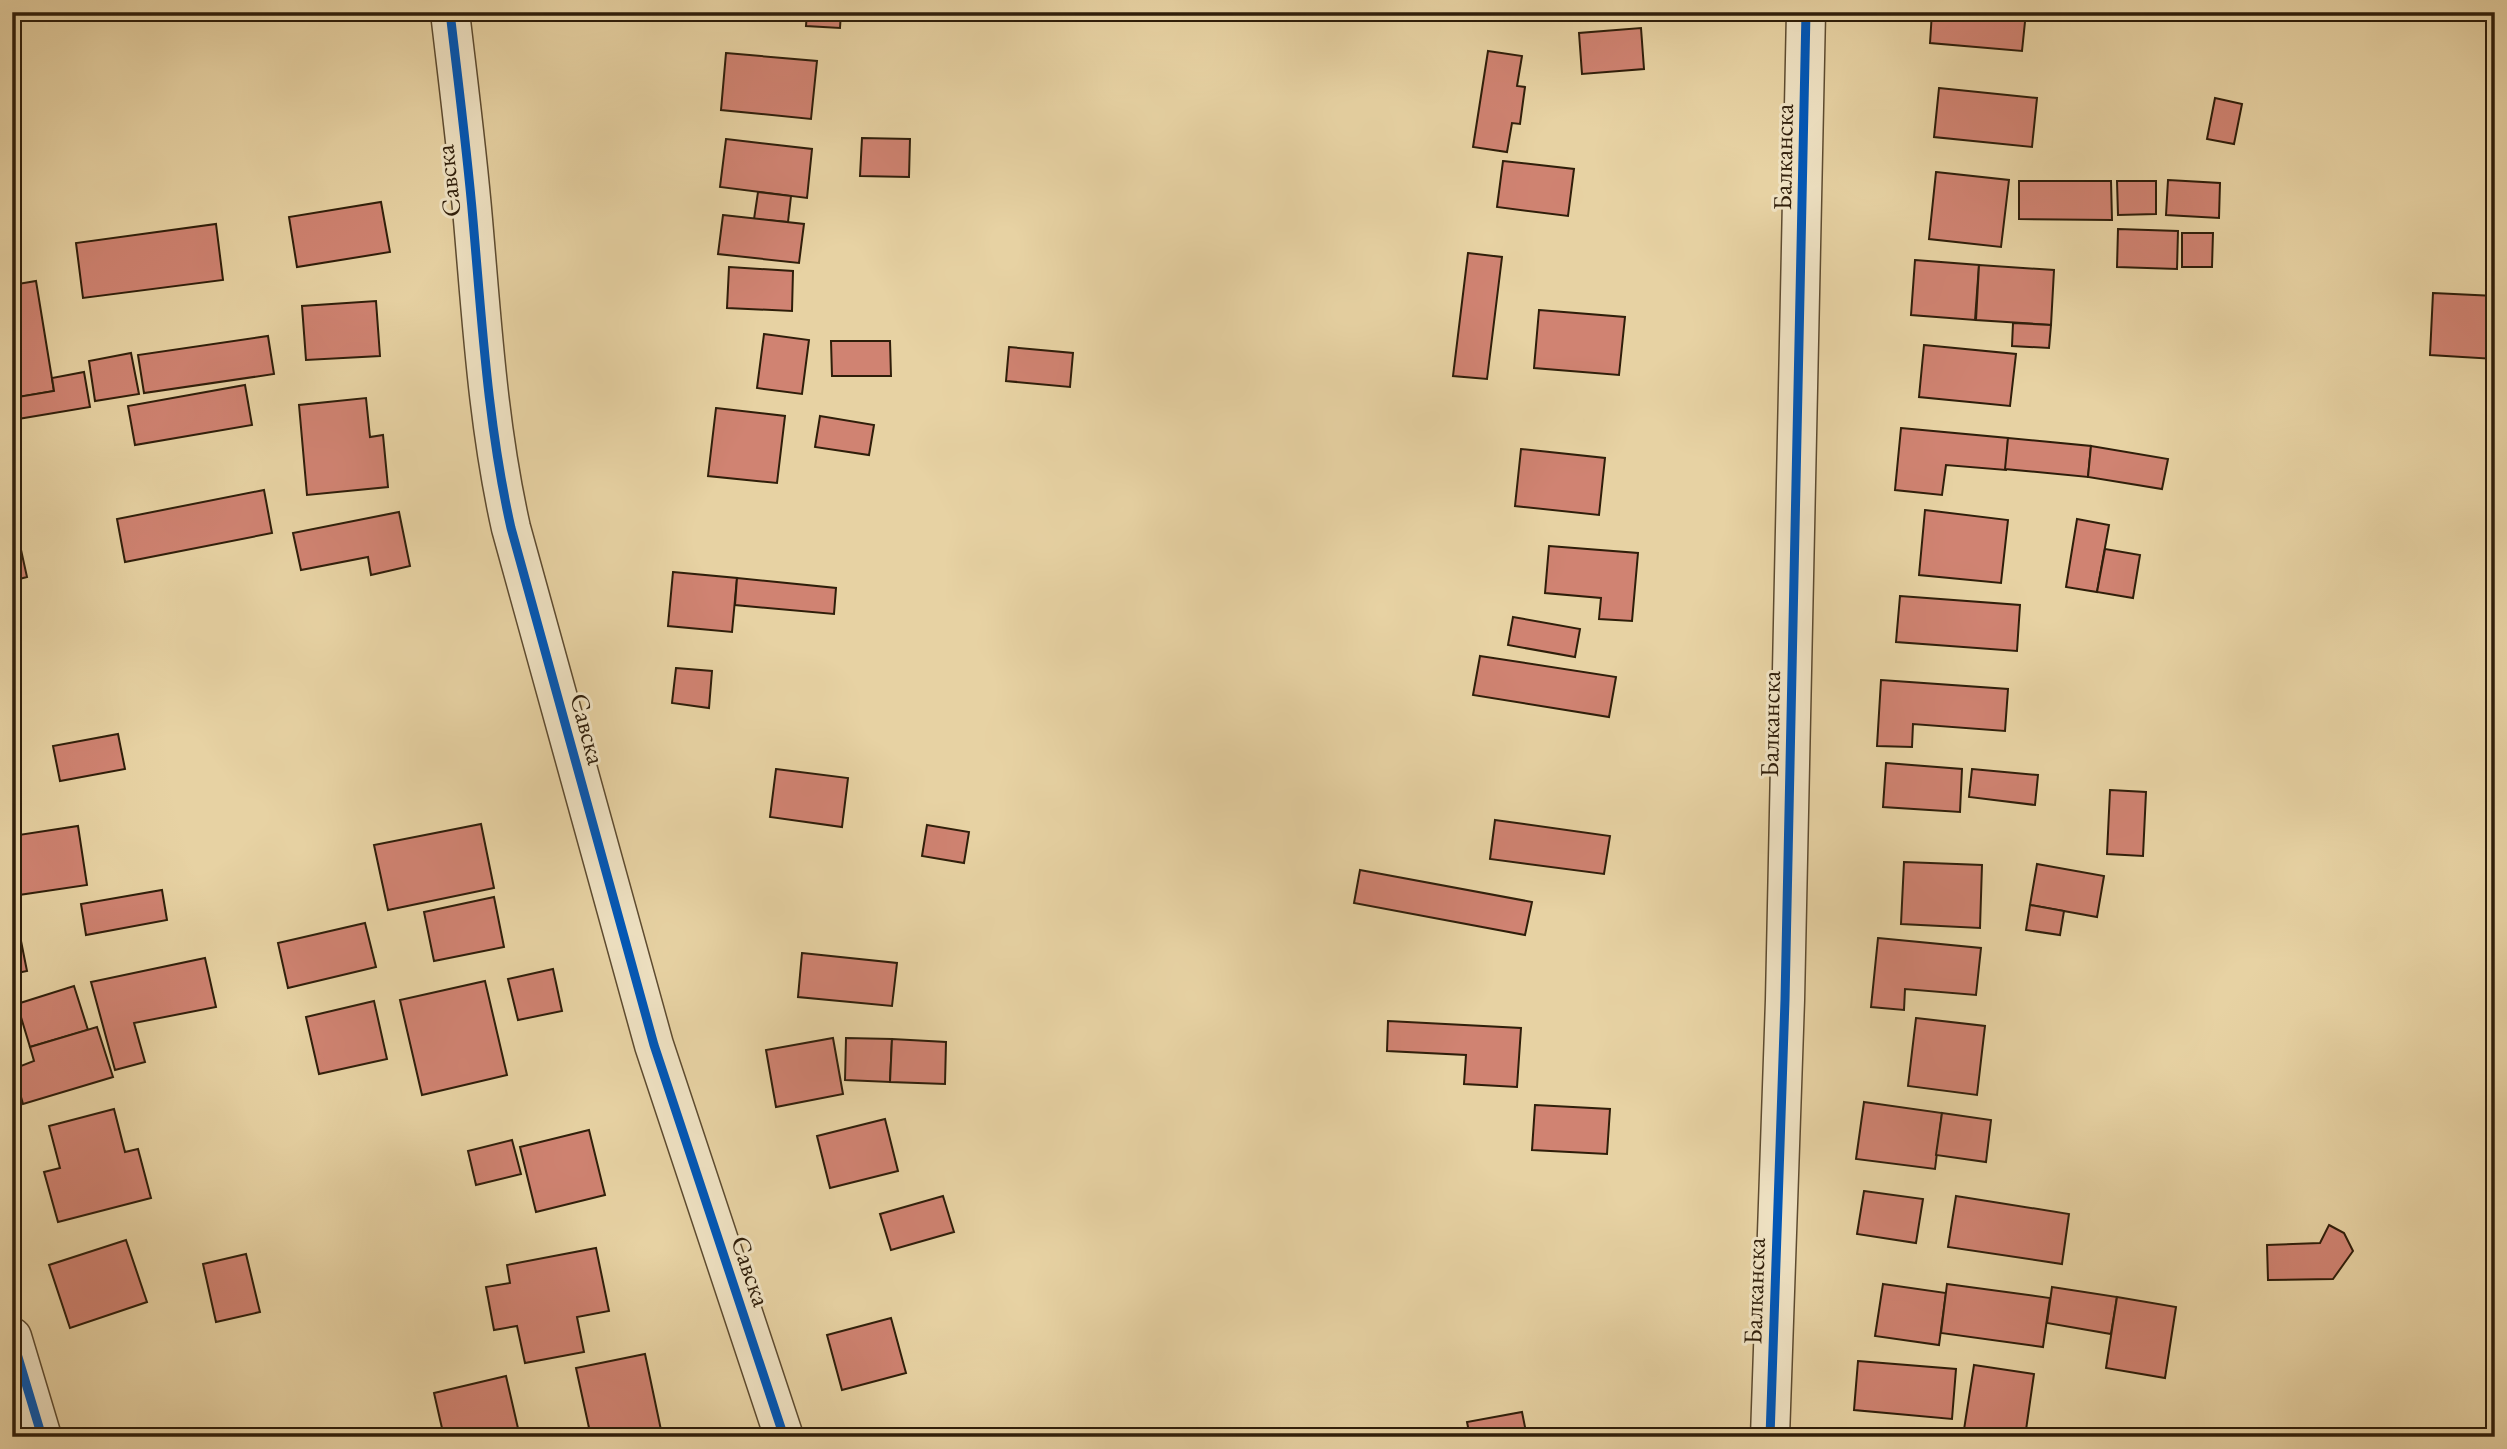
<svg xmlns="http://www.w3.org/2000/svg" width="2507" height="1449" font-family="'EB Garamond',serif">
	<rect width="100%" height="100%" fill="#e7d2a3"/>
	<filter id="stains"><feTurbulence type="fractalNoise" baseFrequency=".00286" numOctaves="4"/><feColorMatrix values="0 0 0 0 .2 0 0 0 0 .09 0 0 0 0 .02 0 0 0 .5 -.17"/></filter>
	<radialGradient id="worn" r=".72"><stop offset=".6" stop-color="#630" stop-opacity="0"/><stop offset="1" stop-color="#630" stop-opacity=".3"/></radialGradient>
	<!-- building -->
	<g fill="#d08372" stroke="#2f1e0a" stroke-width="2">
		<path d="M807,12H841L840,28L806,26Z"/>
		<path d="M1577,12H1616L1617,18L1578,21Z"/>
		<path d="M1932,12H2026L2022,51L1930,43Z"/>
		<path d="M1641,28L1644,69L1582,74L1579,33Z"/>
		<path d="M1488,51L1522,56L1517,86L1525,87L1520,124L1512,123L1507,152L1473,147Z"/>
		<path d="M726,53L817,61L811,119L721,110Z"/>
		<path d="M1939,88L2037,98L2032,147L1934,137Z"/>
		<path d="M2215,98L2242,104L2234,144L2207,139Z"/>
		<path d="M862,138L910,139L909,177L860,176Z"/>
		<path d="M726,139L812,149L807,198L720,187Z"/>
		<path d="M1503,161L1574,169L1568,216L1497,207Z"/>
		<path d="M1936,172L2009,180L2001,247L1929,239Z"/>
		<path d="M2168,180L2220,183L2219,218L2166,215Z"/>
		<path d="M2019,181H2111L2112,220L2019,219Z"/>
		<path d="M2117,181H2156V214L2118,215Z"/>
		<path d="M758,192L791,196L788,222L754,219Z"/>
		<path d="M381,202L390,252L297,267L289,217Z"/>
		<path d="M723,215L804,224L799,263L718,254Z"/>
		<path d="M216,224L223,280L83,298L76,243Z"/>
		<path d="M2118,229L2178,231L2177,269L2117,267Z"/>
		<path d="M2182,233H2213L2212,267H2182Z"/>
		<path d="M1468,253L1502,257L1487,379L1453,376Z"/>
		<path d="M1915,260L1979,265L1975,320L1911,315Z"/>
		<path d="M1979,265L2054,270L2051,325L1976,320Z"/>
		<path d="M729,267L793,271L792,311L727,308Z"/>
		<path d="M36,281L54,391L12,398V285Z"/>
		<path d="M2433,293L2495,296V359L2430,355Z"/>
		<path d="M376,301L380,356L306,360L302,306Z"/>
		<path d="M1539,310L1625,317L1619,375L1534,368Z"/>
		<path d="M2013,323L2051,325L2049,348L2012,346Z"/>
		<path d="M764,334L809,340L802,394L757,388Z"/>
		<path d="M268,336L274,374L144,393L138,355Z"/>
		<path d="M831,341H890L891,376H832Z"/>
		<path d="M1924,345L2016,354L2010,406L1919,397Z"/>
		<path d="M1009,347L1073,353L1070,387L1006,381Z"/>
		<path d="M131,353L139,394L95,401L89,361Z"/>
		<path d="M84,372L90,407L12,420V398L54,391L52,378Z"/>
		<path d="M245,385L252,425L135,445L128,406Z"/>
		<path d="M366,398L370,437L383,435L388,487L307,495L299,405Z"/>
		<path d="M716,408L785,416L777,483L708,476Z"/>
		<path d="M820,416L874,425L869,455L815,447Z"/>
		<path d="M1901,428L2008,438L2006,470L1946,465L1942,495L1895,490Z"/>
		<path d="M2008,438L2091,446L2088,477L2005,469Z"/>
		<path d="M2091,446L2168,459L2162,489L2088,477Z"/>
		<path d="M1521,449L1605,458L1599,515L1515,506Z"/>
		<path d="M264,490L272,533L125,562L117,519Z"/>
		<path d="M12,509L27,577L12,581Z"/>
		<path d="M1925,510L2008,520L2001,583L1919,575Z"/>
		<path d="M399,512L410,566L371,575L368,557L301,570L293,533Z"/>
		<path d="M2077,519L2109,525L2097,592L2066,587Z"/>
		<path d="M1549,546L1638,553L1632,621L1599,619L1601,598L1545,593Z"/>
		<path d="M2105,549L2140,555L2133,598L2097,592Z"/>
		<path d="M673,572L737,578L732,632L668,626Z"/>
		<path d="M737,578L836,588L834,614L735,605Z"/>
		<path d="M1900,596L2020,605L2017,651L1896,642Z"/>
		<path d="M1513,617L1580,629L1575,657L1508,645Z"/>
		<path d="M1480,656L1616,677L1609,717L1473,695Z"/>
		<path d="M676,668L712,671L709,708L672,703Z"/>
		<path d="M1881,680L2008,689L2005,731L1913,724L1912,747L1877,746Z"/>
		<path d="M118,734L125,769L60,781L53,746Z"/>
		<path d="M1886,763L1962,769L1960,812L1883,807Z"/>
		<path d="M776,769L848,778L842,827L770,817Z"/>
		<path d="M1972,769L2038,775L2035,805L1969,797Z"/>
		<path d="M2110,790L2146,792L2143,856L2107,854Z"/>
		<path d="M1495,820L1610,836L1604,874L1490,859Z"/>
		<path d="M481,824L494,888L388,910L374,845Z"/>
		<path d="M927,825L969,832L964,863L922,856Z"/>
		<path d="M78,826L87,885L12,896V836Z"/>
		<path d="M1904,862L1982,865L1980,928L1901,924Z"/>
		<path d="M2037,864L2104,876L2097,917L2030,905Z"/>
		<path d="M1360,870L1532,902L1525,935L1354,903Z"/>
		<path d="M162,890L167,920L86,935L81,904Z"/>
		<path d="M494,897L504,947L434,961L424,912Z"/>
		<path d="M2030,905L2064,911L2060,935L2026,930Z"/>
		<path d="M12,916H16L27,971L12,974Z"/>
		<path d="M365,923L376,967L288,988L278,943Z"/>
		<path d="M1878,938L1981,948L1976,995L1905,989L1904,1010L1871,1007Z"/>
		<path d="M802,953L897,963L892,1006L798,997Z"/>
		<path d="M205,958L216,1007L134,1023L145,1062L115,1070L91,982Z"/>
		<path d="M553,969L562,1011L518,1020L508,979Z"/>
		<path d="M485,981L507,1075L422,1095L400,1000Z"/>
		<path d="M74,986L88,1030L30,1047L17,1004Z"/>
		<path d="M374,1001L387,1059L319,1074L306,1017Z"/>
		<path d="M1916,1018L1985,1026L1977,1095L1908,1086Z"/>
		<path d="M1388,1021L1521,1028L1517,1087L1464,1084L1466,1055L1387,1051Z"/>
		<path d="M97,1027L113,1077L23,1104L13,1069L34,1061L30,1047Z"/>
		<path d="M833,1038L843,1094L776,1107L766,1050Z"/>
		<path d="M846,1038L892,1039L890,1082L845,1080Z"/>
		<path d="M892,1039L946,1042L945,1084L890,1082Z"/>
		<path d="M1864,1102L1942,1113L1935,1169L1856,1159Z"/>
		<path d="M1535,1105L1610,1109L1607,1154L1532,1150Z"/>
		<path d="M114,1109L125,1152L138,1149L151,1198L58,1222L44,1172L60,1168L49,1126Z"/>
		<path d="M1942,1113L1991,1120L1986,1162L1936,1155Z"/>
		<path d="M885,1119L898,1171L830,1188L817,1136Z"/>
		<path d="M589,1130L605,1195L536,1212L520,1147Z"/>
		<path d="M512,1140L521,1174L476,1185L468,1151Z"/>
		<path d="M1864,1191L1923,1199L1916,1243L1857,1234Z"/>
		<path d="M943,1196L954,1232L891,1250L880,1214Z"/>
		<path d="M1956,1196L2069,1214L2062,1264L1948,1247Z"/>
		<path d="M2329,1225L2344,1233L2353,1251L2333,1279L2268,1280L2267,1245L2320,1243Z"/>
		<path d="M126,1240L147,1302L70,1328L49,1265Z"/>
		<path d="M596,1248L609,1311L577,1317L584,1352L525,1363L517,1326L494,1330L486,1287L510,1283L507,1265Z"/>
		<path d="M246,1254L260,1312L216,1322L203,1264Z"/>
		<path d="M1883,1284L1946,1293L1939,1345L1875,1336Z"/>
		<path d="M1947,1284L2050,1298L2043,1347L1941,1333Z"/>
		<path d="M2052,1287L2117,1297L2111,1334L2047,1323Z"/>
		<path d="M2117,1297L2176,1307L2165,1378L2106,1368Z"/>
		<path d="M891,1318L906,1373L842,1390L827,1335Z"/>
		<path d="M645,1354L661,1430L629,1437H591L576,1368Z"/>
		<path d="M1858,1361L1956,1369L1952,1419L1854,1410Z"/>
		<path d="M1974,1365L2034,1374L2025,1437L1963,1436Z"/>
		<path d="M506,1376L520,1437H444L434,1393Z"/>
		<path d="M1522,1412L1527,1437H1470L1467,1422Z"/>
	</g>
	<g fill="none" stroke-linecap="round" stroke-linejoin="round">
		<defs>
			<g id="minor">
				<path d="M450,12C458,81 467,150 473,220C482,323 488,426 511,528L654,1045L784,1437"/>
				<path d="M12,1337L42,1437"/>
				<path d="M1770,1437L1785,1000L1806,12"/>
			</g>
		</defs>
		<!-- minor casing -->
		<use href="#minor" stroke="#5d4b30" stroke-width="41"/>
		<!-- minor -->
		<use href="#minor" stroke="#efe2c3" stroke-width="38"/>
		<defs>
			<g id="cycleway">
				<path d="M450,12C458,81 467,150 473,220C482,323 488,426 511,528L654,1045L784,1437"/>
				<path d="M12,1337L42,1437"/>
				<path d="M1770,1437L1785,1000L1806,12"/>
			</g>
		</defs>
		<!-- cycleway casing -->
		<use href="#cycleway" stroke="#efe2c3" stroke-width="13"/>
		<!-- cycleway -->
		<use href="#cycleway" stroke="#0057b8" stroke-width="9"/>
	</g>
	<g text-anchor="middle" stroke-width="6" stroke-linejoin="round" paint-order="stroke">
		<!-- street labels -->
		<g font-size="26" fill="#2f1e0a" stroke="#efe2c3">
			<text transform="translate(1783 157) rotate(-89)" y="9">Балканска</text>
			<text transform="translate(448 181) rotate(-96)" y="9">Савска</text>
			<text transform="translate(1770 724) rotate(-89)" y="9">Балканска</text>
			<text transform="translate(588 729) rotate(75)" y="9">Савска</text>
			<text transform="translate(751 1271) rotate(71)" y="9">Савска</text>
			<text transform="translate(1754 1291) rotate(-88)" y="9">Балканска</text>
		</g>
	</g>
	<!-- margin -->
	<rect width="2507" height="1449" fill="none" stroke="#e7d2a3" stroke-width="42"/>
	<rect x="14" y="14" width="2479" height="1421" fill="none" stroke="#2f1e0a" stroke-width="3.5"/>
	<rect x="21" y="21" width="2465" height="1407" fill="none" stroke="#2f1e0a" stroke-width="2"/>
	<rect width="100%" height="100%" filter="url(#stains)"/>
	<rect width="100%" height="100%" fill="url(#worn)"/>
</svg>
